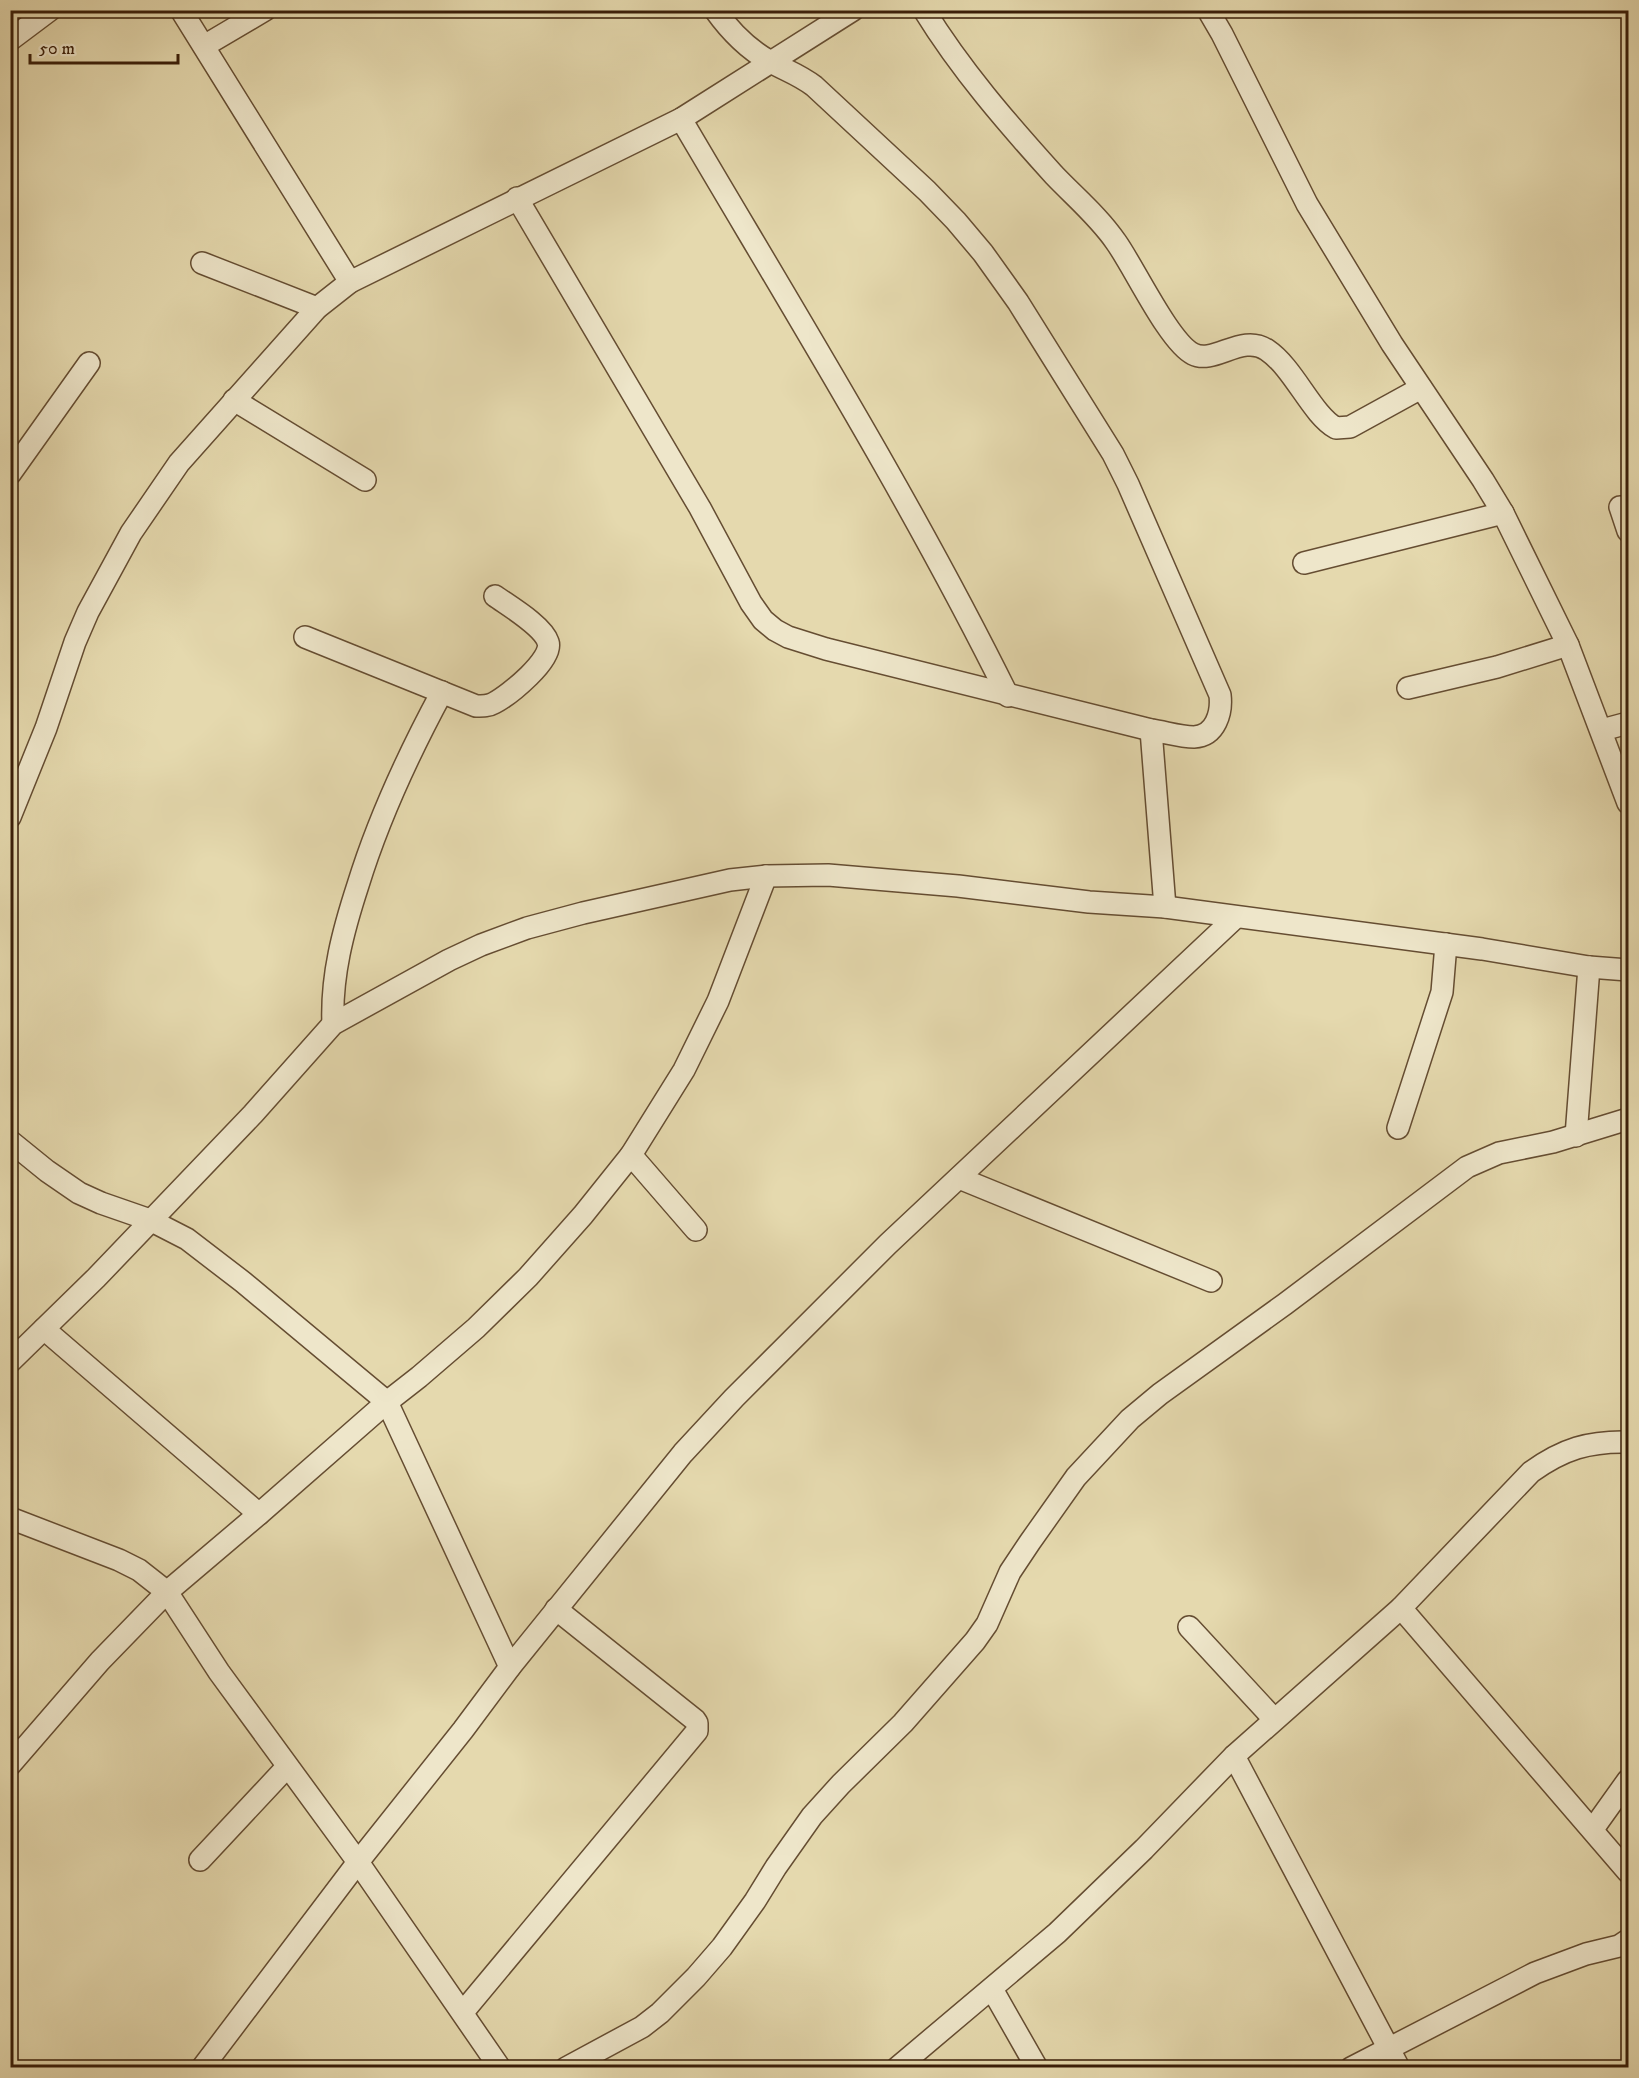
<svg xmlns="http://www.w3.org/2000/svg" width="1639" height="2078" font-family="'IM FELL DW Pica',serif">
	<rect width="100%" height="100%" fill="#e5d9ae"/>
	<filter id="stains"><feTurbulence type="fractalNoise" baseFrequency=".00333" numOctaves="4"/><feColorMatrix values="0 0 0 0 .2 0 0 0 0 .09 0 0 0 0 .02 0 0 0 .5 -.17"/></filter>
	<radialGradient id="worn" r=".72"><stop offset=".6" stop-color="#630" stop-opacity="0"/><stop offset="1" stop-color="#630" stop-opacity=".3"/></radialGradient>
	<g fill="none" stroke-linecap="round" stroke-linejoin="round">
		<defs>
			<g id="street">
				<path d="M181,10L350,282"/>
				<path d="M924,10C961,70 1007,123 1054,175C1075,197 1099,217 1116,242C1134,267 1169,342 1193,354C1214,365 1242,333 1267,350C1294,368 1312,415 1336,428L1350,427L1421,388"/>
				<path d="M1208,10L1222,34L1307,204L1392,344L1483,480L1503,513L1568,645L1628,803"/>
				<path d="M10,40L50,10"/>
				<path d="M204,46L265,10"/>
				<path d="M681,119C792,308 910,498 1008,696"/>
				<path d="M517,198L700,508L751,603L763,620L775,630L788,637L826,649L1151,730C1165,732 1180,737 1194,737C1216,736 1222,712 1220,695L1128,484L1113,454L1018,302L983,253L956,221L927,191L814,86C800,75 785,70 769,61C748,49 730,31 715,10"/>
				<path d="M202,263L317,308"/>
				<path d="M234,400L365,480"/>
				<path d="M10,474L89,363"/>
				<path d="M1620,507L1628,531"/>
				<path d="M1304,563L1503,513"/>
				<path d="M305,637L476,706C483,706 489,706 494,703C509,695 554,659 548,642C543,626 509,606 495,596"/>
				<path d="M1408,688L1497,667L1568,645"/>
				<path d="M1151,730L1165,907"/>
				<path d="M1602,730L1628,723"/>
				<path d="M10,817L46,728L75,642L88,612L131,533L179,463L317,308L350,282L681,119L853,10"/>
				<path d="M333,1024C331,976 343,931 358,885C379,817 408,755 442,692"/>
				<path d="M1398,1128L1442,992L1446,944"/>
				<path d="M1576,1136L1589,967"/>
				<path d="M10,1141L47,1171L79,1193L101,1203L150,1220L187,1239L243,1282L387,1402L510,1667"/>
				<path d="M631,1155L696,1230"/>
				<path d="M959,1178L1211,1281"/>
				<path d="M44,1329L259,1514"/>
				<path d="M10,1362L96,1278L253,1114L333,1024L449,960L481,945L527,928L583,913L730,880L766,876L828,875L958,886L1089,902L1165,907L1482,949L1589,967L1628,970"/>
				<path d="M10,1518L119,1560L139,1570L167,1592L219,1672L358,1862L500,2068"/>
				<path d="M1401,1608L1628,1872"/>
				<path d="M1189,1627L1274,1719"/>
				<path d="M1234,1756L1399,2068"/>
				<path d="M10,1765L100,1661L167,1592L259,1514L387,1402L419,1377L476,1328L528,1277L583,1215L631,1155L684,1070L718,1001L766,876"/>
				<path d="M1593,1829L1628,1780"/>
				<path d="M200,1860L287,1767"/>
				<path d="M992,1989L1037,2068"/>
				<path d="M463,2012L697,1731V1723L695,1720L556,1609"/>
				<path d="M202,2068L358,1862L463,1730L510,1667L683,1453L734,1398L888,1244L1236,917"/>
				<path d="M566,2068L642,2027L660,2013L696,1977L722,1947L755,1901L776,1867L812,1816L841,1784L903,1723L975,1641L987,1624L1010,1572L1030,1542L1076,1477L1130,1419L1160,1394L1285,1304L1467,1167L1499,1153L1553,1142L1628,1119"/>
				<path d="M897,2068L1057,1933L1144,1849L1234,1756L1401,1608L1531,1472C1563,1449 1589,1441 1628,1442"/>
				<path d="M1351,2068L1535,1973L1586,1954L1619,1946L1628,1940"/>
			</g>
		</defs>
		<!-- street casing -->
		<use href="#street" stroke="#654d32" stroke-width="24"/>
		<!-- street -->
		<use href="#street" stroke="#eee6ca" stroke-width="21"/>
	</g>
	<!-- margin -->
	<rect width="1639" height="2078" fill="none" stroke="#e5d9ae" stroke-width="36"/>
	<rect x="12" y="12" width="1615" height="2054" fill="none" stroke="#3a1e09" stroke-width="3"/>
	<rect x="18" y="18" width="1603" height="2042" fill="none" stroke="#3a1e09" stroke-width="1.5"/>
	<!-- scale -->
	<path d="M30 54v9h148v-9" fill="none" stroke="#3a1e09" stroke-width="3"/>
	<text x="39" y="54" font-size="18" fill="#3a1e09" stroke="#eee6ca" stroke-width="4.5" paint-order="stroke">50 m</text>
	<rect width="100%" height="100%" filter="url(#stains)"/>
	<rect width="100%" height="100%" fill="url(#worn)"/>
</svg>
